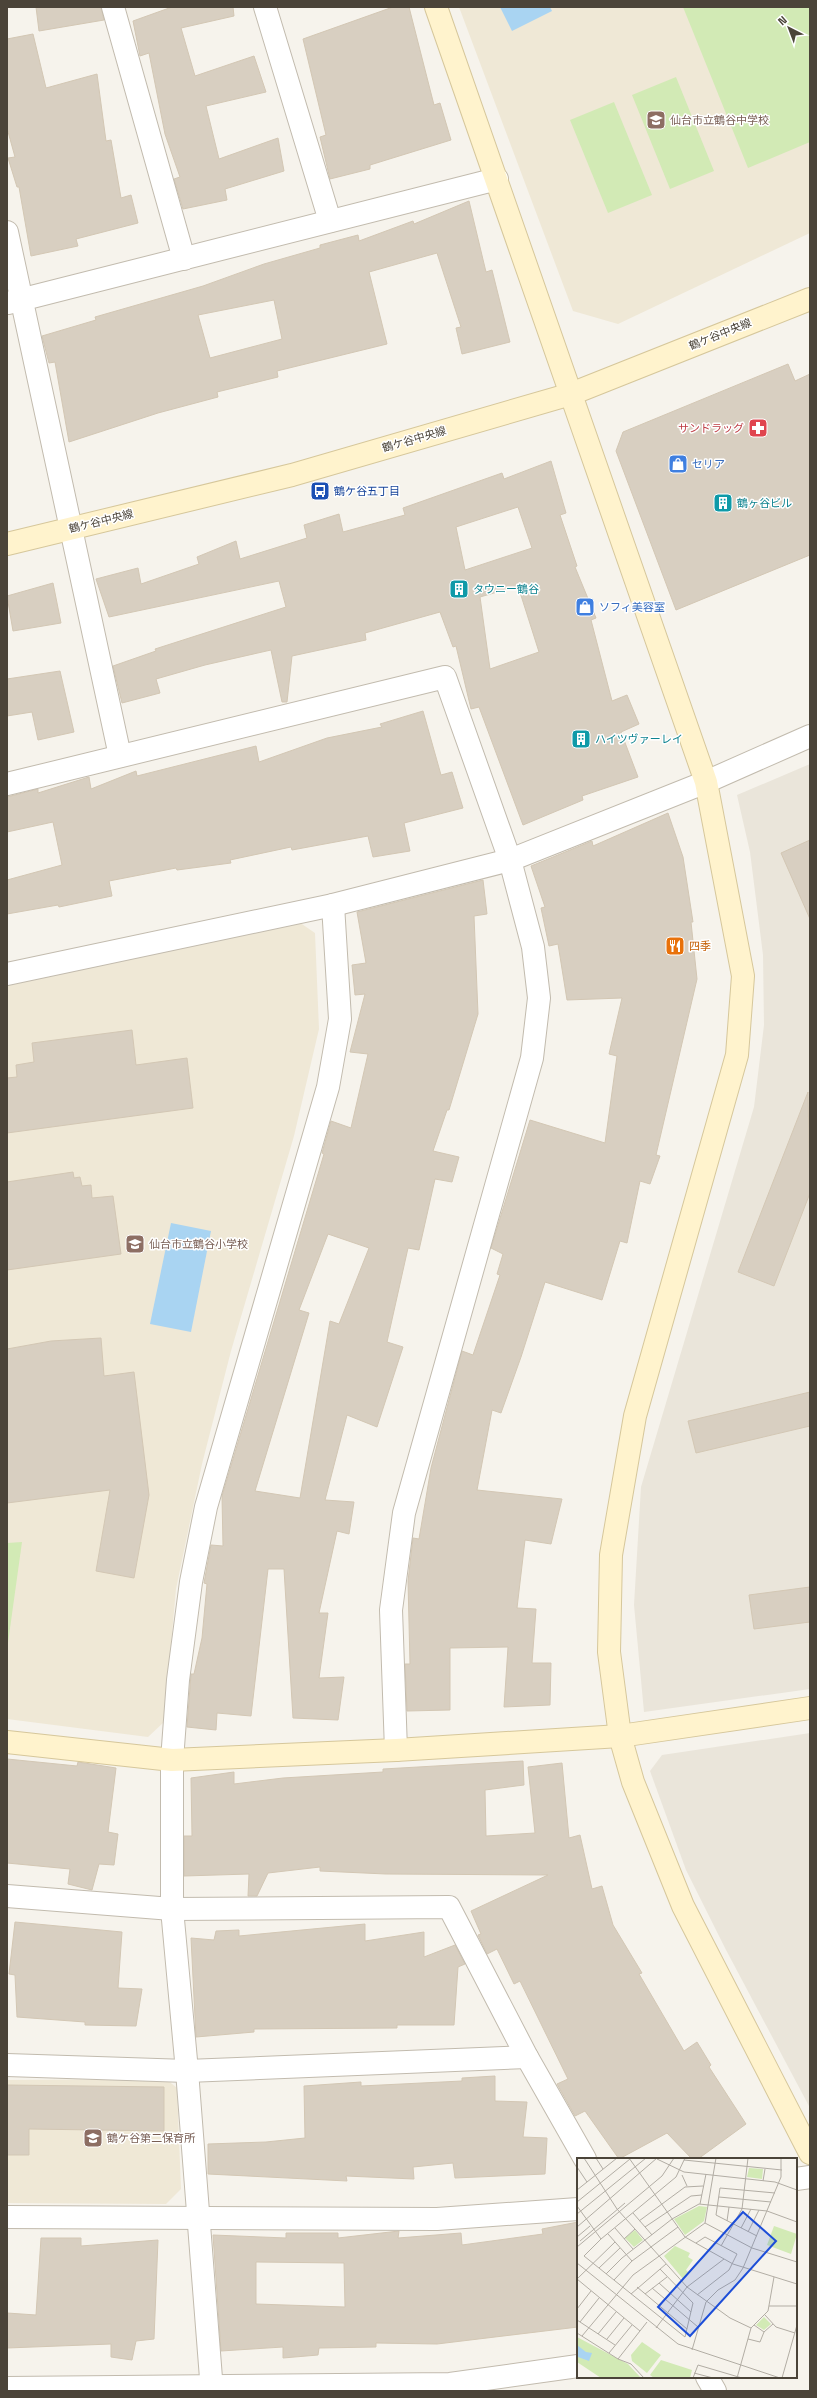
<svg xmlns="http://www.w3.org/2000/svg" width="817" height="2398" font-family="'Space Grotesk','Noto Sans JP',sans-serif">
	<rect width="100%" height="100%" fill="#f6f3ec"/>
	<!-- residential -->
	<g fill="#eae5da">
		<path d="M810,764V1689L644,1712L634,1605L641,1487L754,1107L764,1025L763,955L750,852L737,795Z"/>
		<path d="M810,1733V2108L725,1948L686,1870L650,1771L662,1755Z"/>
	</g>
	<!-- education -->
	<g fill="#efe8d6">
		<path d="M459,7H810V233L618,324L573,311Z"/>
		<path d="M296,920L315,933L319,1029L294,1136L231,1351L202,1464L176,1589L164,1722L148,1737L7,1719V983Z"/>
		<path d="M166,2079L177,2088L181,2189L166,2204L7,2203V2080Z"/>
	</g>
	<!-- green -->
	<g fill="#d2eab5">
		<path d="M683,7H810V142L748,168Z"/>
		<path d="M676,77L714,171L670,189L632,95Z"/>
		<path d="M614,102L652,195L608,213L570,120Z"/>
		<path d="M22,1542L7,1650V1543Z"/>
	</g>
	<!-- water -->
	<g fill="#a9d4f2">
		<path d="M500,7H550L552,11L512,31Z"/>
		<path d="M171,1223L211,1231L191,1332L150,1324Z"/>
	</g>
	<!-- building -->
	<g fill="#d8cfc1" stroke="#d3c7b4" fill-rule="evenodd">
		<path d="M36,7H101L104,20L39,31Z"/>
		<path d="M172,7H233L234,16L181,28L195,76L254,56L266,92L206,106L219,159L278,138L284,171L225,189L227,200L183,209L174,179L180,177L165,134L149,53L140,56L133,21Z"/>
		<path d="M393,7H409L434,105L440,103L451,140L370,165V169L330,179L320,137L326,135L303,39Z"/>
		<path d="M33,34L46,88L97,74L106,141L111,140L121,198L131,195L138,223L76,239L78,246L31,256L19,187H17L8,158L15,157L7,128V39Z"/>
		<path d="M469,201L486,272L492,270L510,342L462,354L456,328L461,327L437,253L369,272L387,344L277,371L278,377L217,392L218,397L158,413L69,442L55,362L49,363L42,336L96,320L95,317L203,286L264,264L320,248V245L358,235L359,241L413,221L414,224ZM274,300L282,339L210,358L198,315Z"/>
		<path d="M788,364L795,381L810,374V555L676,610L616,451L623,432Z"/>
		<path d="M551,461L566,513L560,515L577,566L575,567L596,618L591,620L612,701L627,695L639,724L621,732L638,777L582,796L583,800L523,825L479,707L471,709L456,646L453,647L440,612L365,633L366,640L292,656L287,702H282L271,650L205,665L156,679L160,693L122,703L113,666L156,651L155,649L286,607L279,581L109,617L96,579L138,568L141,584L199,564L197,557L236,541L240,559L307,538L304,525L339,514L343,532L405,515L403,508L502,473L504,479ZM518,507L532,548L465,570L456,527ZM518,586L539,652L490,669L480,597Z"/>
		<path d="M53,583L61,623L13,631L7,596Z"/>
		<path d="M60,671L74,732L38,740L32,712L7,716V679Z"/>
		<path d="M423,711L441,775L452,772L463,808L404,823L410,851L373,857L368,836L292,850L291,847L230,860L231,863L177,870L176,868L109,881L112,896L59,907L58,905L7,914V880L62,865L53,822L7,832V797L38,789V793L89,777L91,789L136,771L137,776L256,746L259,762L327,738L382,727L380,724Z"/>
		<path d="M668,813L683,857L693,922H691L697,979L656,1155L660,1156L650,1184L640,1181L627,1243L620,1241L602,1300L545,1282L521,1357L501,1413L492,1410L477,1490L562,1499L551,1544L525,1540L517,1608L536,1609L532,1663H551L550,1705L504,1707L508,1647L450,1648V1710L407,1711L405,1664H410L408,1581L413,1538L419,1539L431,1468L462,1351L473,1355L500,1275L497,1274L503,1254L491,1248L530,1120L605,1143L617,1056L609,1054L622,998L567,1000L558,944L549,946L541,908L545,907L531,866L592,841L593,846Z"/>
		<path d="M810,840V919L781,853Z"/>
		<path d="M483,880L487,914L474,916L478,1014L449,1110H447L433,1151L459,1157L452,1182L435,1179L419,1250L408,1248L387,1342L403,1347L377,1427L347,1415L325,1500L354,1502L349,1534L337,1531L319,1613H328L319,1678L344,1677L338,1720L293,1718L284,1569H268L251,1716L217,1713L216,1730L187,1727L191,1674H194L202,1638L207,1584L204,1583L211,1545L223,1546L222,1496L324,1154L322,1153L331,1121L351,1128L368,1054L350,1052L365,994L355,995L352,965L366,963L357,912ZM328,1234L369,1248L339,1324L330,1321L300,1498L255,1491L309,1313L299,1310Z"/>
		<path d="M132,1030L136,1065L187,1058L193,1108L7,1133V1078L17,1077L16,1065L34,1062L32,1043Z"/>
		<path d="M808,1092L810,1193L774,1286L738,1272Z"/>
		<path d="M73,1172L74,1178L80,1177L82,1186L91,1185L92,1198L113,1196L121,1254L7,1270V1182Z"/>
		<path d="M101,1338L104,1376L134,1372L149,1495L134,1578L96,1571L110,1490L7,1503V1349L51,1341Z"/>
		<path d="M810,1392V1426L696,1453L688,1421Z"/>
		<path d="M810,1587V1622L754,1629L749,1595Z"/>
		<path d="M7,1759L77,1766L78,1762L116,1768L108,1832L118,1834L114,1865L99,1864L92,1890L68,1884L70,1869L7,1863Z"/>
		<path d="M523,1761L524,1785L485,1790L486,1836L535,1833L528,1767L562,1763L569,1838L580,1835L592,1889L602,1886L613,1925L642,1973L639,1974L684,2051L697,2042L711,2065L709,2067L746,2124L698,2159H692L667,2133L619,2159L585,2111L575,2116L557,2084L568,2079L520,1981L514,1984L497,1949L487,1954L478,1935L481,1934L471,1911L548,1875L386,1874L320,1871V1867L268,1873L257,1896H248L249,1874L184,1876V1836H192L191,1778L234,1772V1784L283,1778L383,1772V1769Z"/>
		<path d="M15,1922L122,1932L118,1988L142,1989L136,2026L85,2025V2022L17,2017L15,1975L9,1974Z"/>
		<path d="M365,1924V1941L424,1932V1957L455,1945L465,1964L458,1967L454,2025H397V2028L254,2029V2032L196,2037L191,1938L214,1940L216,1931L239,1930V1936Z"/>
		<path d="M495,2076V2101L527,2102L523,2137L547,2138L545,2174L455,2178L453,2163L413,2167L414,2179L346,2176L347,2181L208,2174V2144L266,2142L305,2138L304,2086L361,2082V2086L462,2081V2078Z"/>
		<path d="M7,2085L164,2087V2131L29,2129V2155H7Z"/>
		<path d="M578,2222V2327L437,2344L376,2343V2347L319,2348L318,2355L283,2358V2347L221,2351L213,2235L286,2238V2233H338V2238L399,2231L398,2238L461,2233L462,2245L543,2234L542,2229ZM256,2262L344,2263L345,2307L256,2304Z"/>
		<path d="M41,2238H81V2246L158,2240L154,2339L136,2341L132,2360L111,2357V2344L7,2348V2313L36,2315Z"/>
	</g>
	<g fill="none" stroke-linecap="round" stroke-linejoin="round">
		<defs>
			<g id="street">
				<path d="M113,7L184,259"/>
				<path d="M265,7L330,221"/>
				<path d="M7,232L120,756"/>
				<path d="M8,303L497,179"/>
				<path d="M7,784L445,677L510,860L533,947L539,998L532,1058L404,1513L391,1610L396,1750"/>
				<path d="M7,974L333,905L510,860L706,782L810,736"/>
				<path d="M7,1896L172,1909L449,1907L527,2057L585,2159"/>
				<path d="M7,2065L187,2071L527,2057"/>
				<path d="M796,2179L810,2177"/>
				<path d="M7,2217L437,2219L578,2209"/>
				<path d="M707,2377L715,2391"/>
				<path d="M7,2388L450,2384L578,2366"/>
				<path d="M212,2391L187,2071L172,1909V1760L178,1680L191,1582L206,1507L328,1087L340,1019L333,905"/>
			</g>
			<g id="secondary">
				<path d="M436,7L706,782L743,976L737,1055L635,1416L611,1555L609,1652L620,1736L633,1782L683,1906L810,2153"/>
				<path d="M7,544L292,475L571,394L810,299"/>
				<path d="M7,1742L172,1760L396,1750L620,1736L810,1708"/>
			</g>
		</defs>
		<!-- street casing -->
		<use href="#street" stroke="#c2bbae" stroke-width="24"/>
		<!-- secondary casing -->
		<use href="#secondary" stroke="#d6c79b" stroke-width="24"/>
		<!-- street -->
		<use href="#street" stroke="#fff" stroke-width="22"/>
		<!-- secondary -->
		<use href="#secondary" stroke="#fff3cd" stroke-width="22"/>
	</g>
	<!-- icons -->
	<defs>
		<symbol id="school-square" viewBox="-11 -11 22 22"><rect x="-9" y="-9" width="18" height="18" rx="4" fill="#8d6e63" stroke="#fff"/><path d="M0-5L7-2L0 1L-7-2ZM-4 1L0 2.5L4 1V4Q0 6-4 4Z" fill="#fff"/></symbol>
		<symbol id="pharmacy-square" viewBox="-11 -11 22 22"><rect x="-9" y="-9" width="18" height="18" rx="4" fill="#e0444e" stroke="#fff"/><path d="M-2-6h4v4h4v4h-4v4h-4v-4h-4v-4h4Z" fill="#fff"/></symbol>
		<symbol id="shop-square" viewBox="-11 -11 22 22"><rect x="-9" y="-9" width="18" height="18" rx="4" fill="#3f7fe0" stroke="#fff"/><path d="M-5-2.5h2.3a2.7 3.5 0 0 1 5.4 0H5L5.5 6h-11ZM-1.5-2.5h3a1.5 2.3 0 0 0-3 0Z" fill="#fff"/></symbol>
		<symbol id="bus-square" viewBox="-11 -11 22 22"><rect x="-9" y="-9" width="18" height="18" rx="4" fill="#1a4fb4" stroke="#fff"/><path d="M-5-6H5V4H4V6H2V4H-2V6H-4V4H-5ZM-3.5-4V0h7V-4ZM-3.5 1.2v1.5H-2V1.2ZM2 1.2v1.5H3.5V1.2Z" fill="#fff"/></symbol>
		<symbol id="building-square" viewBox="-11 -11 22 22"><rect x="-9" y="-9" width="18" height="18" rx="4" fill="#0f9aa8" stroke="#fff"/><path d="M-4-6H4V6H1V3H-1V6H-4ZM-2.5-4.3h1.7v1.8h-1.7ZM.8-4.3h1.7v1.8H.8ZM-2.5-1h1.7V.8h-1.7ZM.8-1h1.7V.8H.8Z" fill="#fff"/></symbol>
		<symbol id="restaurant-square" viewBox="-11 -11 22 22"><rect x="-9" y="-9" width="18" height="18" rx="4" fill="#e8710a" stroke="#fff"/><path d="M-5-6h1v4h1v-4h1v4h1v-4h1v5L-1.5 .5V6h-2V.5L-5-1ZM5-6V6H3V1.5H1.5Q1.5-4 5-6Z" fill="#fff"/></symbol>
	</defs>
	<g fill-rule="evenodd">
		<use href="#school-square" x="645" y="109" width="22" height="22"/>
		<use href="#pharmacy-square" x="747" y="417" width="22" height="22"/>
		<use href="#shop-square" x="667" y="453" width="22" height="22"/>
		<use href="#bus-square" x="309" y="480" width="22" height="22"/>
		<use href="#building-square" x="712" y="492" width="22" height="22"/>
		<use href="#building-square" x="448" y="578" width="22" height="22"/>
		<use href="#shop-square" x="574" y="596" width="22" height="22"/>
		<use href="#building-square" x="570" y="728" width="22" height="22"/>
		<use href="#restaurant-square" x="664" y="935" width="22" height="22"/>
		<use href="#school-square" x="124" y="1233" width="22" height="22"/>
		<use href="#school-square" x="82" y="2127" width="22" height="22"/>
	</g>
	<g text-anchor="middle" stroke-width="3" stroke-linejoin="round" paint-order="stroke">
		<!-- education labels -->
		<g font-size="11" fill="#785e54" stroke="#fff" text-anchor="start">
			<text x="670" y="124">仙台市立鶴谷中学校</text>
			<text x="149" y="1248">仙台市立鶴谷小学校</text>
			<text x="107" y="2142">鶴ケ谷第二保育所</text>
		</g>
		<!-- street labels -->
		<g font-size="11" fill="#4b4439" stroke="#fff">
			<text transform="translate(720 334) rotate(-22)" y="4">鶴ケ谷中央線</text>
			<text transform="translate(414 439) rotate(-16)" y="4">鶴ケ谷中央線</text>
			<text transform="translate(101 521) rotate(-14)" y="4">鶴ケ谷中央線</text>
		</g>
		<!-- health labels -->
		<g font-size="11" fill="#be3a42" stroke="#fff" text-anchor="end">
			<text x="744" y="432">サンドラッグ</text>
		</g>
		<!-- shop labels -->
		<g font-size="11" fill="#366cbe" stroke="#fff" text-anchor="start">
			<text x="692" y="468">セリア</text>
			<text x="599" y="611">ソフィ美容室</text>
		</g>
		<!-- transit labels -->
		<g font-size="11" fill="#164399" stroke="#fff" text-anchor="start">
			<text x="334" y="495">鶴ケ谷五丁目</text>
		</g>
		<!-- culture labels -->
		<g font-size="11" fill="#0d838f" stroke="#fff" text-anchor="start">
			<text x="737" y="507">鶴ヶ谷ビル</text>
			<text x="473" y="593">タウニー鶴谷</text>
			<text x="595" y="743">ハイツヴァーレイ</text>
		</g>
		<!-- food labels -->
		<g font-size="11" fill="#c56008" stroke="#fff" text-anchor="start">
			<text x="689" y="950">四季</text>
		</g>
	</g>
	<!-- overview -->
	<g transform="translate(577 2158)">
		<rect width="220" height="220" fill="#f6f3ec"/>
		<path d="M172,10L186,11L185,21L170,19ZM122,48L130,49L127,63L108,77L97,61ZM197,68L220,76L214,96L190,87ZM58,72L66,82L57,89L48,80ZM98,88L113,95L111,99L116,102L109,112L112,115L106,121L87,98ZM187,159L194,166L187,172L179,167ZM0,179L51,206L64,220H24L0,204ZM65,184L84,197L70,215L55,203L54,197ZM84,202L115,212L113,220H77L73,217Z" fill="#d2eab5"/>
		<path d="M0,187L9,194L15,195L12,203L1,199Z" fill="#a9d4f2"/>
		<path fill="none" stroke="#b2ada4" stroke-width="1" d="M7,0L40,51L110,129L153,160L174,170M19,0L26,11M52,0L108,79L156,106L220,126M80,1L107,14L198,24L220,32M107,2L205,12M0,9L10,24M105,17L110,28M186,23L188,11M0,32L40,0M142,39L194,44M0,44L53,1M123,46L129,16M0,48L24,81M56,55L75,77M0,56L69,0M62,63L108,29L126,28M150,63L152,49M128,65L175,90L220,104M0,69L80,0M68,69L114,38L125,37M38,70L56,91M164,70L174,51M171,74L182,52M31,76L55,103M180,78L139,57L143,30L198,35M0,79L13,68M47,81L58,71M3,83L48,45M119,85L128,79L160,96L152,112L120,137M144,88L165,51L171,0M0,89L85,18L97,0M0,105L101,186L203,220M22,110L43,90M83,111L116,145L108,179L7,98L24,81L99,19L108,0M29,116L45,100L95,61L122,46L190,53L220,64M0,121L63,173M0,121L38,84M37,122L55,103L101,69M82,125L114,154M60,129L110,171M75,130L121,169M54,136L89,106M68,136L90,119M192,148H220M0,151L14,133M188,157L199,169L218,175M0,162L38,187M3,164L22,140M177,167L187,174M79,170L110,129L147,101M0,175L41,201L54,206L67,220M21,176L39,154M5,178L56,117L128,65L139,0M30,181L47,160M171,181L183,184L187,174L196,166M115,192L129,144L141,132L158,122L166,110L204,19V0M32,195L55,167M41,201L70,164M117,215L136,220M116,220L121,207L165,220M160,220L174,170L191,153L197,119M205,220L220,167"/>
		<path fill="#1d4ed8" fill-opacity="0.15" stroke="#1d4ed8" stroke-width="2" d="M166,54L199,83L113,178L81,149Z"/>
		<rect width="220" height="220" fill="none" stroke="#4b4439" stroke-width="2"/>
	</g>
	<!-- border -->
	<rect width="817" height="2398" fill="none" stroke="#4b4439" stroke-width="16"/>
	<!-- north arrow -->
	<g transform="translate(789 28) rotate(318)" stroke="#ffffff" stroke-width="3" paint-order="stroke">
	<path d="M0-3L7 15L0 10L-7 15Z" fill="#4b4439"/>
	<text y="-6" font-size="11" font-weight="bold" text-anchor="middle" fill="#4b4439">N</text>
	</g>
</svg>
